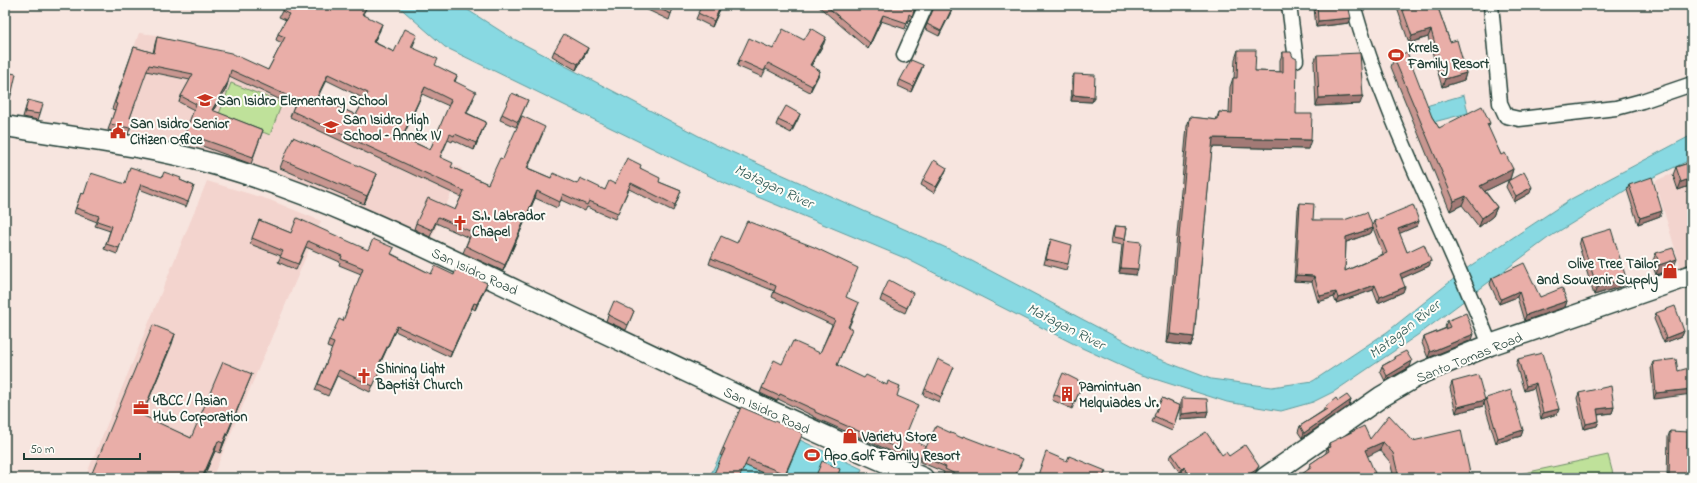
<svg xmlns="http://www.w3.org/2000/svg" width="1697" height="483" font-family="'Indie Flower',sans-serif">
	<rect width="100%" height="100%" fill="#f7e5df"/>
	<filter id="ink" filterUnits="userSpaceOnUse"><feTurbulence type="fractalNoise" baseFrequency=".025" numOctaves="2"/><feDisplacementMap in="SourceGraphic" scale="8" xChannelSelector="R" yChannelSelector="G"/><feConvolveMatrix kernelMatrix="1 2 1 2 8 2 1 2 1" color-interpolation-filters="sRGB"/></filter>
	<g filter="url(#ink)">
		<!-- built -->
		<g fill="#f3d4ce">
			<path d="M139,33L157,35L284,77L462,169L429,244L131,139L133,122L111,115Z"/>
			<path d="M1692,165V277L1684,279L1655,181Z"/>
			<path d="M207,181L270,200L321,221L212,478H85Z"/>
		</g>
		<!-- green -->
		<g fill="#bfe19a" stroke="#6f8f67">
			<path d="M231,83L282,103L270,135L219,114Z"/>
			<path d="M1608,455L1614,478H1501Z"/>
		</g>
		<!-- water -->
		<g fill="#88d9e2" stroke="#5e9b9c">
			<path d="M397,5H460L510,37L716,145L951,250L1156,358L1211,379L1272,387L1313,381L1387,332L1470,266L1571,199L1692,135V159L1626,190L1548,238L1422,332L1335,391L1313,402L1281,411L1227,402L1139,374L1082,348L907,259L724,183L445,47Z"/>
			<path d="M1464,95L1468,113L1430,123L1426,106Z"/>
			<path d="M800,440L862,469L858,478H784Z"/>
			<path d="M720,455L775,478H709Z"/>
		</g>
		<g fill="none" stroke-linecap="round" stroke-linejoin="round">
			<defs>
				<g id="street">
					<path d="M1289,5L1296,60"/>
					<path d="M1353,5C1386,123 1446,231 1490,345"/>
					<path d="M1491,5L1500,103L1506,116L1519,119L1616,108L1642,101L1692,84"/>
					<path d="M904,55L926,5"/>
				</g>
				<g id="secondary">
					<path d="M5,126C75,138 152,146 220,166C323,196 421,245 517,291C652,355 786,421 923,478"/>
					<path d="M1265,478L1381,397L1424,372L1490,345L1692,275"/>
				</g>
			</defs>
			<!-- street casing -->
			<use href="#street" stroke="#1f3d34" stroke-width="17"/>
			<!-- secondary casing -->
			<use href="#secondary" stroke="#1f3d34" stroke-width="23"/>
			<!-- street -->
			<use href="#street" stroke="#fdfcf7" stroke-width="14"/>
			<!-- secondary -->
			<use href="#secondary" stroke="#fdfcf7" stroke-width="20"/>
		</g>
		<!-- wall -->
		<g fill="#c89690" stroke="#1f3d34" fill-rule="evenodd">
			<path d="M637,5H674L669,20Z"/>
			<path d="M701,5H726L725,10L721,7L712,27L696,19L702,5Z"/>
			<path d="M817,5H916L910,21L908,20L905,29L881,21L868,49Z"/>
			<path d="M934,5H951L953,6L951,12L939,36L925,29L934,7Z"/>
			<path d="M1039,5H1044L1043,8Z"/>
			<path d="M1315,5H1317L1349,23L1316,27L1314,8Z"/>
			<path d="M1396,5H1437L1450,42L1466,73L1464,80L1442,87L1428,37L1409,43Z"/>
			<path d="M367,7L363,14L380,30L374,42L394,52L415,41L412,48L435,66L457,76L455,82L474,98L467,113L486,122L474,150L453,140L452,142L448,140L440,158L451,167L488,184L503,159L543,133L528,168L551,178L577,184L605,190L640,168L659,182L681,191L673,211L629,189L615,219L587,207L585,211L561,200L557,208L535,198L503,271L463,253L469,238L436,223L430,237L414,229L416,223L455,210L461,197L290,117L294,106L229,76L226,89L213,111L263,130L251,164L183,139L194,110L179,102L181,96L190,80L146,71L130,118L134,119L128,134L108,130L115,110L112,109L134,47L153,53L155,44L157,37L268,70L282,43L276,40L278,34L286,20L279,17L282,11ZM326,80L365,99L356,115L317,97ZM422,94L449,106L430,150L403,137Z"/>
			<path d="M804,40L824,43L811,66L820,71L818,76L810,92L766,69L762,77L737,66L739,60L773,49Z"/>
			<path d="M588,48L586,53L576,70L552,56L554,51Z"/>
			<path d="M1238,50L1255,71L1280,72V60L1283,52L1296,114L1308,149L1212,147L1194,337L1191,346L1167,343L1187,126L1190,117L1216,120L1219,112L1229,113L1230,87L1233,78H1234L1235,59Z"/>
			<path d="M1317,55L1360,104L1316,106L1314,63Z"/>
			<path d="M1394,58L1432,117L1439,128L1490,123L1488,128L1501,155L1513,169L1510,179L1485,191L1497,207L1493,216L1479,227L1462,205L1450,211L1391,67Z"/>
			<path d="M923,65L911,92L898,86L900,80Z"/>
			<path d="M5,72L12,92L10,98L5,97Z"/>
			<path d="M1074,74L1094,97L1092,102L1071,101L1072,79Z"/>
			<path d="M28,100L40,114L38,120L23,117Z"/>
			<path d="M528,100L516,127L500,120L502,114Z"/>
			<path d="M800,114L798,119L791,133L776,125L778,120Z"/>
			<path d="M283,160L377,174L364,204L280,168Z"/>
			<path d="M1692,162V185L1678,190L1673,175L1676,167Z"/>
			<path d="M945,173L934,193L921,185L923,180Z"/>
			<path d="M162,177L180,180L194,186L186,207L139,189L117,254L104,249L110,231L95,226L97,222L74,213L81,193L84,194L124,184Z"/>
			<path d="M1508,181L1530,193L1514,202L1506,187Z"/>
			<path d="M1629,185L1660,216L1638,224L1627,190Z"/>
			<path d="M1300,203L1313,220L1372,226L1374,221H1419L1417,226L1399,233L1407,252L1431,261L1429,266L1402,278L1403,292L1378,303L1373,290L1336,303L1334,297L1318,302L1312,282L1294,281L1298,209ZM1373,228L1383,254L1345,271L1346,242L1371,233Z"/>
			<path d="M259,220L291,233L368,250L392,254L431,274L454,275L487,283L475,310L472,308L450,357L395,331L379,366V373L370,392L337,376L328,396L315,390L332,349L327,347L329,341L343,321L361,274L339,265L340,262L306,247L296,270L278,262L281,256L250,244Z"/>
			<path d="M1115,226L1127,227L1125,240L1136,275L1119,273L1122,245L1111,243L1113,231Z"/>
			<path d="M1581,238L1626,278L1623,286L1594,295L1579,246Z"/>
			<path d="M1051,239L1068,264L1066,270L1044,264L1049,245Z"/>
			<path d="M1656,253L1673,269L1656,275L1652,263Z"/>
			<path d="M711,258L846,297L857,308L849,327L850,334L837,365L897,396L905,437L923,451L918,463L813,417V416L778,399L777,401L760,393L762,388L782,364L820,353L832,325L772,297L774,291L709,264Z"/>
			<path d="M1492,278L1540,297L1567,301L1565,307L1524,321L1517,297L1499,304L1490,284Z"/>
			<path d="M882,295L911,299L905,313L880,301Z"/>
			<path d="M634,311L626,330L606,321L608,315Z"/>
			<path d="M1656,313L1684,331L1682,336L1664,343L1654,319Z"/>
			<path d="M1447,321L1472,340L1428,358L1422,343L1424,337L1446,328L1445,326Z"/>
			<path d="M175,334L142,416L191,438L248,383L220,453L215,451L203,478H90Z"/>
			<path d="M1394,357L1410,367L1385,381L1380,371L1382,366L1394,359Z"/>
			<path d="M1518,359L1559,409L1557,414L1541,419L1534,388L1524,391L1516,365Z"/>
			<path d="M1653,362L1678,371L1654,399L1651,367Z"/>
			<path d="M954,367L939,402L923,395L925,389Z"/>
			<path d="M1452,382L1485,400L1483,406L1456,413L1450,388Z"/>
			<path d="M1081,388L1072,409L1052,400L1054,394Z"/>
			<path d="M1579,393L1614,407L1612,413L1598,415L1599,421L1597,426L1584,429L1577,398Z"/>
			<path d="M1162,398L1180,406V403L1182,398L1208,411L1206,417L1180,419V407L1172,431L1152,422Z"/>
			<path d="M1486,398L1523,430L1521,436L1496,443L1484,403Z"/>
			<path d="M1351,400L1349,406L1302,438L1298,432L1300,426L1323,411L1325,407L1338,401Z"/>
			<path d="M1670,431L1686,478H1667L1668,437Z"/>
			<path d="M1370,439L1413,441L1471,478H1394L1390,462L1380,450L1308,470L1310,464L1326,453V452L1329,443Z"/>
			<path d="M800,440L784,478H775L720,455L723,448Z"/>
			<path d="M1172,454L1229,456L1257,470L1254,475L1249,478H1186L1182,472L1180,473L1170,458Z"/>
			<path d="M922,456L1021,464L1014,478H950L943,475L944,472L920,462Z"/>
		</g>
		<!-- shaded-wall -->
		<g fill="#a37a76" stroke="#1f3d34">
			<path d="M721,5V7L712,27L714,21Z"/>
			<path d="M1386,5H1393L1386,7Z"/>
			<path d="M953,6L951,12L939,36L941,31Z"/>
			<path d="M883,15L881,21L868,49L870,43Z"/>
			<path d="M1351,18L1349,23L1316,27L1318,21Z"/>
			<path d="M382,24L380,30L371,48L373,42Z"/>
			<path d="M1431,30L1428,37L1409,43L1412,36Z"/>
			<path d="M826,37L824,43L808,71L810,65Z"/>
			<path d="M588,48L586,53L576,70L578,64Z"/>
			<path d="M923,65L921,71L911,92L913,86Z"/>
			<path d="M820,71L818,76L810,92L812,86Z"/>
			<path d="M1466,73L1464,80L1442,87L1445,79Z"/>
			<path d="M328,74L326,80L315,103L317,97Z"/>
			<path d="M228,82L226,89L209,117L212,110Z"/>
			<path d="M425,87L422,94L400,143L402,137Z"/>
			<path d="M1073,95L1094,97L1092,102L1071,101Z"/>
			<path d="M1363,96L1360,104L1316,106L1319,98Z"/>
			<path d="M800,114L798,119L791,133L793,127Z"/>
			<path d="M486,122L483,128L474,150L476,143Z"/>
			<path d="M1213,138L1311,140L1308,149L1210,147Z"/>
			<path d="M947,168L945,173L934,193L936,187Z"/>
			<path d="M1513,169L1510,179L1477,195L1480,186Z"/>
			<path d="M377,174L374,181L364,204L367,196Z"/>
			<path d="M1692,178V185L1678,190L1681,182Z"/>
			<path d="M1532,187L1530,193L1514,202L1516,196Z"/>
			<path d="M537,191L535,198L503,271L505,265Z"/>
			<path d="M1466,196L1462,205L1450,211L1454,201Z"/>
			<path d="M1497,207L1493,216L1479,227L1482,218Z"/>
			<path d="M1662,211L1660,216L1638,224L1640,218Z"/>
			<path d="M1419,221L1417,226L1396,235L1398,229Z"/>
			<path d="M1373,228L1371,233L1344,243L1346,237Z"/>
			<path d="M1677,259L1673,269L1656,275L1659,265Z"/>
			<path d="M1431,261L1429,266L1398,280L1400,274Z"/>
			<path d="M1121,268L1138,269L1136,275L1119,273Z"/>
			<path d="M1296,275L1314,276L1312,282L1294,281Z"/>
			<path d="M1626,278L1623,286L1594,295L1597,287Z"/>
			<path d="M487,283L485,289L475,310L477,304Z"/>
			<path d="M1375,285L1373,290L1336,303L1338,298Z"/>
			<path d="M1405,287L1403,292L1378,303L1380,297Z"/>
			<path d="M1519,291L1517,297L1499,304L1501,299Z"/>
			<path d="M1336,292L1334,297L1318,302L1320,296Z"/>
			<path d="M1567,301L1565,307L1524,321L1526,315Z"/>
			<path d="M474,303L472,308L450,357L452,351Z"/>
			<path d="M397,326L395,331L376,372L378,366Z"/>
			<path d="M1684,331L1682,336L1664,343L1666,338Z"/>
			<path d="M175,334L172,344L138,425L142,415Z"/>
			<path d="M1170,334L1194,337L1191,346L1167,343Z"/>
			<path d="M1474,334L1472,340L1428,358L1430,352Z"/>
			<path d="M1412,361L1410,367L1385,381L1387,376Z"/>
			<path d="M252,374L248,383L220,453L223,443Z"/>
			<path d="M1536,383L1534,388L1524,391L1526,386Z"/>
			<path d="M1692,389V394L1654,399L1656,393Z"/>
			<path d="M1351,400L1349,406L1302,438L1304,433Z"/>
			<path d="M1485,400L1483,406L1456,413L1458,407Z"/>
			<path d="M1614,407L1612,413L1595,415L1597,409Z"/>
			<path d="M1559,409L1557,414L1541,419L1543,413Z"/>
			<path d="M1208,411L1206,417L1180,419L1182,414Z"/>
			<path d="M1599,421L1597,426L1584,429L1586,424Z"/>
			<path d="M1523,430L1521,436L1496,443L1498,438Z"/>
			<path d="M218,441L215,451L203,478H202Z"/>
			<path d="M1383,442L1380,450L1362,459L1365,450Z"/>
			<path d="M1259,466L1254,475L1249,478H1243Z"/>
			<path d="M1184,467L1182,472L1180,473L1182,469Z"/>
		</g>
		<!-- building -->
		<g fill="#e9aea8" stroke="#1f3d34" fill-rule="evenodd">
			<path d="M284,5H364L367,7L362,14L382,24L373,42L394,52L405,29L417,35L411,47L438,59L435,65L457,76L454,81L476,92L466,113L486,122L476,143L455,134L454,136L450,134L440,157L453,163L451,167L488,184L500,158L503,159L522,116L545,127L527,168L551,178L553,173L577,184L580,178L605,190L609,181L615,184L627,158L641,165L640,168L660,178L659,182L681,191L675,205L631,183L618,213L589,201L587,205L563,194L560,202L537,191L505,265L466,246L472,232L438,217L432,230L416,223L428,198L455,210L464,191L292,111L297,100L231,70L228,82L212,110L263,130L253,157L185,133L196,104L181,96L193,74L149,65L130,118L134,119L130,128L110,124L117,104L115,103L134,47L154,53L157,37L231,53L268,70L285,37L278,34L289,14L282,11ZM328,74L368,93L356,115L317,97ZM425,87L451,100L430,150L402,137Z"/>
			<path d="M651,5H674L671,14Z"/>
			<path d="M702,5H721L714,21L698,13Z"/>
			<path d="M825,5H916L912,16L909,14L907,23L883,15L870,43Z"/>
			<path d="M935,5H951L953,6L941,31L927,24Z"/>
			<path d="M1317,5H1348L1351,18L1318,21Z"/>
			<path d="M1401,5H1437L1450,42L1457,40L1466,73L1445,79L1431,30L1412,36Z"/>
			<path d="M811,28L826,37L810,65L820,71L812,86L768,63L764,71L739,60L749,38L773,49L783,29L804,40Z"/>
			<path d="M564,34L588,48L578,64L554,51Z"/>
			<path d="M1238,50H1256L1255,71L1283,72V52H1291L1293,57L1297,59L1296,114H1312L1311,140L1213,138L1194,337L1170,334L1190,117L1218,120L1219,112L1232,113L1233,78H1237Z"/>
			<path d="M1407,52L1432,117L1439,128L1482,106L1490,123L1487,124L1501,155L1505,153L1513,169L1480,186L1497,207L1482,218L1466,196L1454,201L1394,58Z"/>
			<path d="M1360,53L1363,96L1319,98L1317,55Z"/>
			<path d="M911,60L923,65L913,86L900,80Z"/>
			<path d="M5,72L16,74L12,92L5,91Z"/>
			<path d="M1074,74L1095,75L1094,97L1073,95Z"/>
			<path d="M512,93L528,100L518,122L502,114Z"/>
			<path d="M28,100L43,104L40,114L25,112Z"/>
			<path d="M786,106L800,114L793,127L778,120Z"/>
			<path d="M293,137L377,174L367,196L283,160Z"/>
			<path d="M934,160L947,168L936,187L923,180Z"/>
			<path d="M1692,162V178L1681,182L1676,167Z"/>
			<path d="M130,167L162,177L164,172L181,178L180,180L194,186L188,202L141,184L119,248L106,244L112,226L97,221L99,216L76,208L81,193L84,194L91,173L125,184Z"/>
			<path d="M1524,172L1532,187L1516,196L1508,181Z"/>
			<path d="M1652,177L1662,211L1640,218L1629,185Z"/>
			<path d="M1300,203L1314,204L1313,220H1344L1367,212L1373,228L1346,237L1345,271L1387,253L1374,221L1413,205L1419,221L1398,229L1407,252L1424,244L1431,261L1400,274L1405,287L1380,297L1375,285L1338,298L1336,292L1320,296L1314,276L1296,275Z"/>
			<path d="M297,218L368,250L373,239L394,248L391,254L431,274L435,266L454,275L456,268L487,283L477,304L474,303L452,351L397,326L378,366L381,368L373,386L339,370L330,390L318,384L334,343L329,341L339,319L343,321L363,268L341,259L342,256L308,241L298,264L280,257L283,251L252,238L259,220L291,233Z"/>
			<path d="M747,221L814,247L858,268L846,297L859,303L848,327L852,329L837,365L864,378L866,375L887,385L888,381L900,386L897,396L918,405L905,437L925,446L920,458L815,412V410L780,394L779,396L762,388L774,360L782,364L793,341L820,353L835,320L774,292L776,286L711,258L721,236L737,243Z"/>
			<path d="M1115,226L1127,227L1125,239L1113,237Z"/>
			<path d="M1611,229L1626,278L1597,287L1581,238Z"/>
			<path d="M1051,239L1072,245L1068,264L1046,259Z"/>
			<path d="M1124,240L1141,242L1138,269L1121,268Z"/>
			<path d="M1673,248L1677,259L1659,265L1656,253Z"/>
			<path d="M1524,263L1540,297L1562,288L1567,301L1526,315L1519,291L1501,299L1492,278Z"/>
			<path d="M889,280L913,293L907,308L882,295Z"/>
			<path d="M614,301L634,311L628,325L608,315Z"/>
			<path d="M1675,306L1684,331L1666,338L1656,313Z"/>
			<path d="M1466,313L1474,334L1430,352L1424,337L1450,327L1447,321Z"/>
			<path d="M153,325L175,334L142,415L191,438L223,362L252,374L223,443L218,441L202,478H90Z"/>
			<path d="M1406,351L1412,361L1387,376L1382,366L1395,359L1394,357Z"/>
			<path d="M1542,353L1559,409L1543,413L1536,383L1526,386L1518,359Z"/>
			<path d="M938,359L954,367L941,397L925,389Z"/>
			<path d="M1676,359L1678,371L1692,367V389L1656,393L1653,362Z"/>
			<path d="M1063,373L1083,383L1074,404L1054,394Z"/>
			<path d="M1478,375L1485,400L1458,407L1452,382Z"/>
			<path d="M1611,386L1614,407L1597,409L1599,421L1586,424L1579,393Z"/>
			<path d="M1511,390L1523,430L1498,438L1486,398Z"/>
			<path d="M1347,395L1351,400L1304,433L1300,426L1327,409L1325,407L1336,398L1338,401Z"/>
			<path d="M1162,398L1180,406L1174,425L1154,416Z"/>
			<path d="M1182,398L1207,399L1208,411L1182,414Z"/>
			<path d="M741,407L803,433L785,474L748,459L739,478H712L725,449L723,448Z"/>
			<path d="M1389,415L1413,441L1461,430L1471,478H1399L1393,453L1383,442L1365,450L1377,478H1296L1312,467L1310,464L1329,451L1328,448L1331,447L1329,443L1364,426L1370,439Z"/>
			<path d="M936,426L962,438L963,436L1023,459L1014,478H963L945,469L946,467L922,456Z"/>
			<path d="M1670,431L1688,432L1686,478H1669Z"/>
			<path d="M1206,432L1222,455L1226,452L1229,456L1245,445L1259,466L1256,470L1243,478H1191L1184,467L1182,469L1172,454Z"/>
			<path d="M1046,452L1067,461L1069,456L1106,471L1102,478H1037Z"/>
			<path d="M822,461L840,469L837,478H815Z"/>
		</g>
	</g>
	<!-- icons -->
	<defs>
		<symbol id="stadium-bare" viewBox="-9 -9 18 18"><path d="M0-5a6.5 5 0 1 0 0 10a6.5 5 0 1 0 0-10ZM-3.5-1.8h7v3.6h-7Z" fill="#c8321e" stroke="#fdfcf7" stroke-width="2.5" paint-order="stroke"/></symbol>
		<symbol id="school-bare" viewBox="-9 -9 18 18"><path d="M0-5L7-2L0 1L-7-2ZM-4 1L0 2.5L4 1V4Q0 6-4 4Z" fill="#c8321e" stroke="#fdfcf7" stroke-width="2.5" paint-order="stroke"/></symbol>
		<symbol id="civic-bare" viewBox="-9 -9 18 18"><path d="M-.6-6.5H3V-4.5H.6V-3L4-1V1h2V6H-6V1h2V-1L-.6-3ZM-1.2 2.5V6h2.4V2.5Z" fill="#c8321e" stroke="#fdfcf7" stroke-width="2.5" paint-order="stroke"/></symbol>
		<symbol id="church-bare" viewBox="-9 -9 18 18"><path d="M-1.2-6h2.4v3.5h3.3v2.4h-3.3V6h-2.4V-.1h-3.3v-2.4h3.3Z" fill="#c8321e" stroke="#fdfcf7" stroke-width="2.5" paint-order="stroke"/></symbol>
		<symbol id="shop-bare" viewBox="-9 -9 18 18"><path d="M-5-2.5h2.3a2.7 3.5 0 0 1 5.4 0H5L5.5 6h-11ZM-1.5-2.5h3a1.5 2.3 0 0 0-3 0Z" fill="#c8321e" stroke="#fdfcf7" stroke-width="2.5" paint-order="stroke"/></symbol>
		<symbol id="building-bare" viewBox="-9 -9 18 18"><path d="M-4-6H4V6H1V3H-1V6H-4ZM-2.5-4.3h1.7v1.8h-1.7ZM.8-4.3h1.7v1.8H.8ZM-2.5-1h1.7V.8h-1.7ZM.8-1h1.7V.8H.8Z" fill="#c8321e" stroke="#fdfcf7" stroke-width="2.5" paint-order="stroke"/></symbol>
		<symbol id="office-bare" viewBox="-9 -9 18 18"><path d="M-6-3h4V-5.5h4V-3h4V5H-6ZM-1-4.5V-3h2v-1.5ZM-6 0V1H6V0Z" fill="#c8321e" stroke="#fdfcf7" stroke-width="2.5" paint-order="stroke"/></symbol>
	</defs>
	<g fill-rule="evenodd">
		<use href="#stadium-bare" x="1385" y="44" width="22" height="22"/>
		<use href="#school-bare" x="194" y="89" width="22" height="22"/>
		<use href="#school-bare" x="320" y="116" width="22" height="22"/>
		<use href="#civic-bare" x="107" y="120" width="22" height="22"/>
		<use href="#church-bare" x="449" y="212" width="22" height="22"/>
		<use href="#shop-bare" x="1659" y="260" width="22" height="22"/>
		<use href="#church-bare" x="353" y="365" width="22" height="22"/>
		<use href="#building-bare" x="1056" y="383" width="22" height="22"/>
		<use href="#office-bare" x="130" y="397" width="22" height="22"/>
		<use href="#shop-bare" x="839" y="425" width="22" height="22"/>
		<use href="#stadium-bare" x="801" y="444" width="22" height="22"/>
	</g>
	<g text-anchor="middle" stroke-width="4" stroke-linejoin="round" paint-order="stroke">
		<!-- poi labels -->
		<g font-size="14" font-weight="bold" fill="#1f3d34" stroke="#fdfcf7" text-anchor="start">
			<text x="1408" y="52">Krrels<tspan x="1408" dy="16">Family Resort</tspan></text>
			<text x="217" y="105">San Isidro Elementary School</text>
			<text x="343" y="124">San Isidro High<tspan x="343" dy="16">School – Annex IV</tspan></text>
			<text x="130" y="128">San Isidro Senior<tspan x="130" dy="16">Citizen Office</tspan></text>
			<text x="472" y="220">S.I. Labrador<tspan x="472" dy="16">Chapel</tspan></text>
			<text x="1658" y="268" text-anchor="end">Olive Tree Tailor<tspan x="1658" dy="16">and Souvenir Supply</tspan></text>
			<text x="376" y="373">Shining Light<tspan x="376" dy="16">Baptist Church</tspan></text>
			<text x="1079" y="391">Pamintuan<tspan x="1079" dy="16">Melquiades Jr.</tspan></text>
			<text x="153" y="405">4BCC / Asian<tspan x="153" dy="16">Hub Corporation</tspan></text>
			<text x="862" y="441">Variety Store</text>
			<text x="824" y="460">Apo Golf Family Resort</text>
		</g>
		<!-- street labels -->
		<g font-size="14" fill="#1f3d34" stroke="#fdfcf7">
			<text transform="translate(475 271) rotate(25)" y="5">San Isidro Road</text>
			<text transform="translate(1469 357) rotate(-22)" y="5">Santo Tomas Road</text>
			<text transform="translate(767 410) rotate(25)" y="5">San Isidro Road</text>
		</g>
		<!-- water labels -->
		<g font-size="15" font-style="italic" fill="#345c57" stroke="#fdfcf7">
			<text transform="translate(774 186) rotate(25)" y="5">Matagan River</text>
			<text transform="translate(1066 326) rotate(27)" y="5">Matagan River</text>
			<text transform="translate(1404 329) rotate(-38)" y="5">Matagan River</text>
		</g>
	</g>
	<!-- margin -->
	<rect width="1697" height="483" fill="none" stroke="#fdfcf7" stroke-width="20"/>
	<rect x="10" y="10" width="1677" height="463" fill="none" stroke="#1f3d34" stroke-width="1.5" filter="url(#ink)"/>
	<!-- scale -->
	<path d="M24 453v6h116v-6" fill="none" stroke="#1f3d34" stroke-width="2"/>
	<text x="30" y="453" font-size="12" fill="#1f3d34" stroke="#fdfcf7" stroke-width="3" paint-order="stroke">50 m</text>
</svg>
